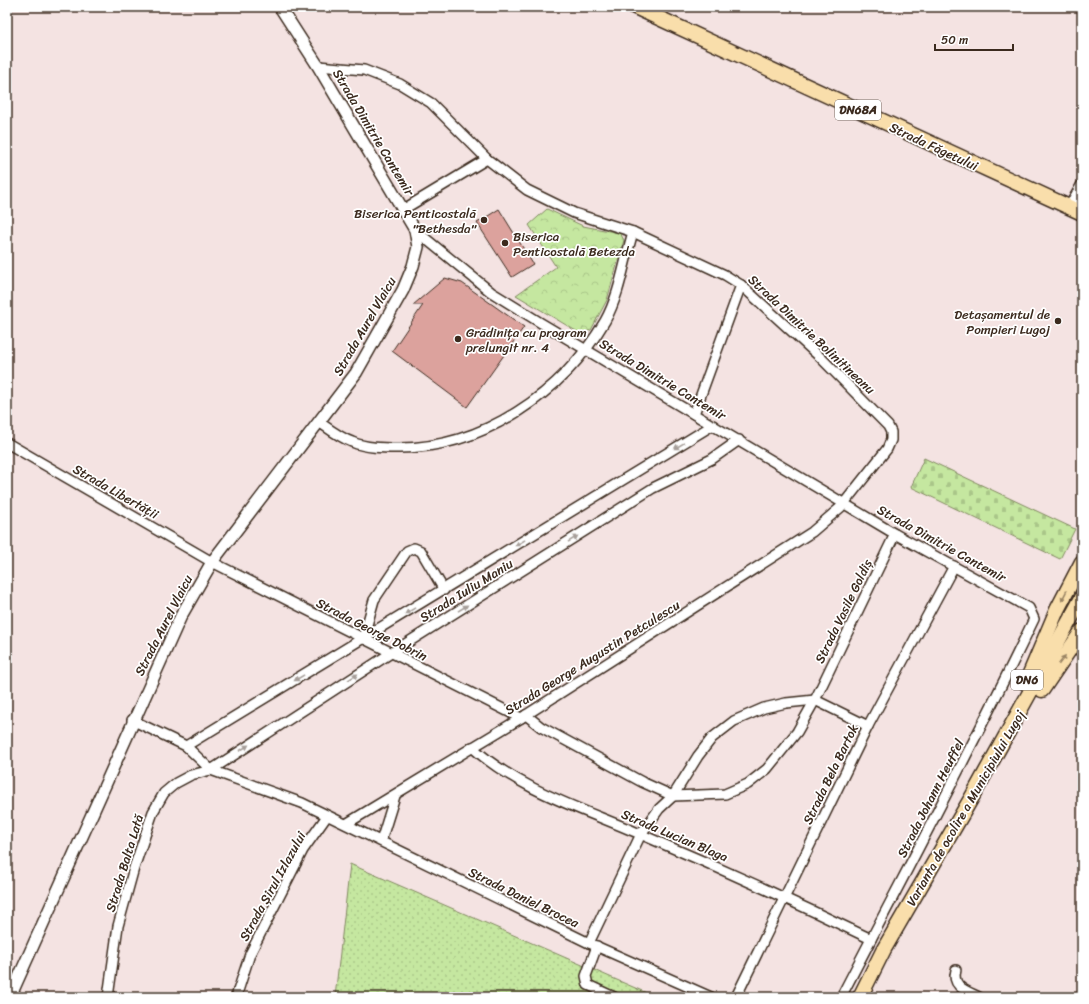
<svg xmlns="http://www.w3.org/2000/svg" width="1089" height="1004" font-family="Sriracha,sans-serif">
	<defs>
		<pattern id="grass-dots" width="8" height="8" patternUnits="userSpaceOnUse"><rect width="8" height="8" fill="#c5e7a0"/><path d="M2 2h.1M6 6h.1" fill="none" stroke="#aac689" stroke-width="1.8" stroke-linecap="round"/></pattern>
		<pattern id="cemetery-stones" width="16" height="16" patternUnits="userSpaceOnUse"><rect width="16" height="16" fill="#c5e7a0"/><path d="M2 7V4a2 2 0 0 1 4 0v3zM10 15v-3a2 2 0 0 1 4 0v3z" fill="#aac689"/></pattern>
		<pattern id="park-crowns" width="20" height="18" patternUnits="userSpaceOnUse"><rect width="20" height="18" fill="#c5e7a0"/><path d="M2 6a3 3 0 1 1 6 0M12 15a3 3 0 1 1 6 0" fill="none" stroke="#aac689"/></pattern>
	</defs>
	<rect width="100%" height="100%" fill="#f4e3e2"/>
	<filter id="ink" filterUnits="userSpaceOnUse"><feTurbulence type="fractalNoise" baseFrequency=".025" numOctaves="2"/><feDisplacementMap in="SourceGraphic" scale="8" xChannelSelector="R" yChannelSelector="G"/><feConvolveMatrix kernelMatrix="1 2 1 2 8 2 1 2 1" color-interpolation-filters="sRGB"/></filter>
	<g filter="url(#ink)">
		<!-- grass -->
		<path fill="url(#grass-dots)" stroke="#80885f" d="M350,864L656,997H335Z"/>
		<!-- cemetery -->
		<path fill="url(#cemetery-stones)" stroke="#80885f" d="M924,458L1075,529L1060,559L911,487Z"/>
		<!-- park -->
		<path fill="url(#park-crowns)" stroke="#80885f" d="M547,209L583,226L620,233L624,240L607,300L591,330L581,334L516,295L556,267L529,225Z"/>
		<!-- building -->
		<g fill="#dca29d" stroke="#3b2a1e">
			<path d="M499,209L533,264L512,277L477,223Z"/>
			<path d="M445,278L462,283L524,327L467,407L392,351L423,305H413Z"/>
		</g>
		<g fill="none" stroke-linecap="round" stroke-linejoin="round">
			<defs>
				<g id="minor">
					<path d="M318,66L364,70L400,84L431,103L487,159L527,190L574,213L633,232L725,275L741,285L821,358L888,426L891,432V440L887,449L841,507L812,532L526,715L346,824"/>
					<path d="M1069,207L1082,184"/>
					<path d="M404,209L487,159"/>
					<path d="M415,230L491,292L541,323L895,534L1029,608L1034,619C973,747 906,871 841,997"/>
					<path d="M694,414L741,285"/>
					<path d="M319,422C329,429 341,438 352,442C366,448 383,448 397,448C482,449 563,393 605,321C620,294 624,262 633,232"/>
					<path d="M7,443L212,562L521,718"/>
					<path d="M363,639L374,600L407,551L414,548L421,551L444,590"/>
					<path d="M526,715L541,727L642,782L673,796L725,794L748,784L767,769L797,732L815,700L895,534"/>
					<path d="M132,720L186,746L211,770L302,803L589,943L711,997"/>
					<path d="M186,746L713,425"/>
					<path d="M472,747C519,790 583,809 640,834C718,867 795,902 871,939"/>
					<path d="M381,841L395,796"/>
					<path d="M589,943L641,834L659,809L673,796L698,756L712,738L734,721L764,708L786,703L815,700L868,726"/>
					<path d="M597,946L586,976L588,985L614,997"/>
					<path d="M956,970C951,987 967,991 979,997"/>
					<path d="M108,997L118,926L134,868L153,812L164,793L176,783L191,775L211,770L391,653L653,488L712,459L739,440"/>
					<path d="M236,997L250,954L303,850L327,816"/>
					<path d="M736,997L868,726L954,566"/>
				</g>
				<path id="tertiary" d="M10,997L181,616L212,562L356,373L403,290L413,266L418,247L415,230L318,66L280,7"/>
				<path id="primary" d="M635,7L1082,213"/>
				<g id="trunk">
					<path d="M1026,683L1057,610L1082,562"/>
					<path d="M1042,690L1082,631"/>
					<path d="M860,997L884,949L972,797L1082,598"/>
				</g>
			</defs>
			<!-- minor casing -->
			<use href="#minor" stroke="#3b2a1e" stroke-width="12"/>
			<!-- tertiary casing -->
			<use href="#tertiary" stroke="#3b2a1e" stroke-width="14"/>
			<!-- primary casing -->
			<use href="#primary" stroke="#3b2a1e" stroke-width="17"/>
			<!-- trunk casing -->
			<use href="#trunk" stroke="#3b2a1e" stroke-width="17"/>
			<!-- minor -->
			<use href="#minor" stroke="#fff" stroke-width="9"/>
			<!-- tertiary -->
			<use href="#tertiary" stroke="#fff" stroke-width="11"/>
			<!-- primary -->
			<use href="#primary" stroke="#f9deab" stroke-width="14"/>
			<!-- trunk -->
			<use href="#trunk" stroke="#f9deab" stroke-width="14"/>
		</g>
		<!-- one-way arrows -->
		<defs><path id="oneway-solid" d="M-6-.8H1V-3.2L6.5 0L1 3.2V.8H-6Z"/></defs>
		<g fill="#a79f9a">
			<use href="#oneway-solid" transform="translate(679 446) rotate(149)"/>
			<use href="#oneway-solid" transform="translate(573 539) rotate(-32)"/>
			<use href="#oneway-solid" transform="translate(520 543) rotate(149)"/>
			<use href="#oneway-solid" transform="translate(463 608) rotate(-32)"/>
			<use href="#oneway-solid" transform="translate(410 611) rotate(149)"/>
			<use href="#oneway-solid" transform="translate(353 677) rotate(-33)"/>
			<use href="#oneway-solid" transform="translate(299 678) rotate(149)"/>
			<use href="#oneway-solid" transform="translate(244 748) rotate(-33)"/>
		</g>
		<g fill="#9a8464">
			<use href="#oneway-solid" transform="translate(1064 596) rotate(117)"/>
			<use href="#oneway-solid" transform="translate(1062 660) rotate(-53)"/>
		</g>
	</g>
	<!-- markers -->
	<g fill="#3b2a1e" stroke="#fff" stroke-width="1.5">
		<circle cx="484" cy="220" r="4"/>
		<circle cx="505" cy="243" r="4"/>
		<circle cx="1058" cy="321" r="4"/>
		<circle cx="458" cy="339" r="4"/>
	</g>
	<g text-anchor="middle" stroke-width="3.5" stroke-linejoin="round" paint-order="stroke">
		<!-- shield labels -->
		<g fill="#fff" stroke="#766a62" stroke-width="1">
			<rect x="835" y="100" width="46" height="20" rx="3"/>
			<rect x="1011" y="670" width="32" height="20" rx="3"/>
		</g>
		<g font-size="12" font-weight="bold" fill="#3b2a1e">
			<text x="858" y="114">DN68A</text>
			<text x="1027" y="684">DN6</text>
		</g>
		<!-- street labels -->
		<g font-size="13" fill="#3b2a1e" stroke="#fff">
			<text transform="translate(374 132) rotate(59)" y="5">Strada Dimitrie Cantemir</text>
			<text transform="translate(934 146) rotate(25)" y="5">Strada Făgetului</text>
			<text transform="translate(364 326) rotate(-60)" y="5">Strada Aurel Vlaicu</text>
			<text transform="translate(812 334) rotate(43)" y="5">Strada Dimitrie Bolinitineanu</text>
			<text transform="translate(663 379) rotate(31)" y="5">Strada Dimitrie Cantemir</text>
			<text transform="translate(116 491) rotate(30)" y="5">Strada Libertății</text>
			<text transform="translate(942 543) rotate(29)" y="5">Strada Dimitrie Cantemir</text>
			<text transform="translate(466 590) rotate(-32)" y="5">Strada Iuliu Maniu</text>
			<text transform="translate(843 611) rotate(-64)" y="5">Strada Vasile Goldiș</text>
			<text transform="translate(163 625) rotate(-63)" y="5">Strada Aurel Vlaicu</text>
			<text transform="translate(372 629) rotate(27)" y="5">Strada George Dobrin</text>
			<text transform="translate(592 657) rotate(-32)" y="5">Strada George Augustin Petculescu</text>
			<text transform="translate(830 774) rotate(-64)" y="5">Strada Bela Bartok</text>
			<text transform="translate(930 798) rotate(-63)" y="5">Strada Johann Heuffel</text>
			<text transform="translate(965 808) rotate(-60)" y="5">Varianta de ocolire a Municipiului Lugoj</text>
			<text transform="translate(675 835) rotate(23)" y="5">Strada Lucian Blaga</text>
			<text transform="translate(124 863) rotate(-73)" y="5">Strada Balta Lată</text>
			<text transform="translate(272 886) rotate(-61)" y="5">Strada Șirul Izlazului</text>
			<text transform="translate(524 897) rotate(26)" y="5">Strada Daniel Brocea</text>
		</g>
		<!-- poi labels -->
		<g font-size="13" fill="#3b2a1e" stroke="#fff" text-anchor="end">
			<text x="476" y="218">Biserica Penticostală<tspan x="476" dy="15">"Bethesda"</tspan></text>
			<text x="513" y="241" text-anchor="start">Biserica<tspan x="513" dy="15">Penticostală Betezda</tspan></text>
			<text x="1050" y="319">Detașamentul de<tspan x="1050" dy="15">Pompieri Lugoj</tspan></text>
			<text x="466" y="337" text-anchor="start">Grădinița cu program<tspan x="466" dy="15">prelungit nr. 4</tspan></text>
		</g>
	</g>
	<!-- margin -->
	<rect width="1089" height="1004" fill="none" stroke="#fff" stroke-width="24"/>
	<rect x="12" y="12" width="1065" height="980" fill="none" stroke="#3b2a1e" stroke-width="1.5" filter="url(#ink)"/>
	<!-- scale -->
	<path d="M935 44v6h78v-6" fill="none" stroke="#3b2a1e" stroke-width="2"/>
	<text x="941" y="44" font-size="12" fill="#3b2a1e" stroke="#ffffff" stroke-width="3" paint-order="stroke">50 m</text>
</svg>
